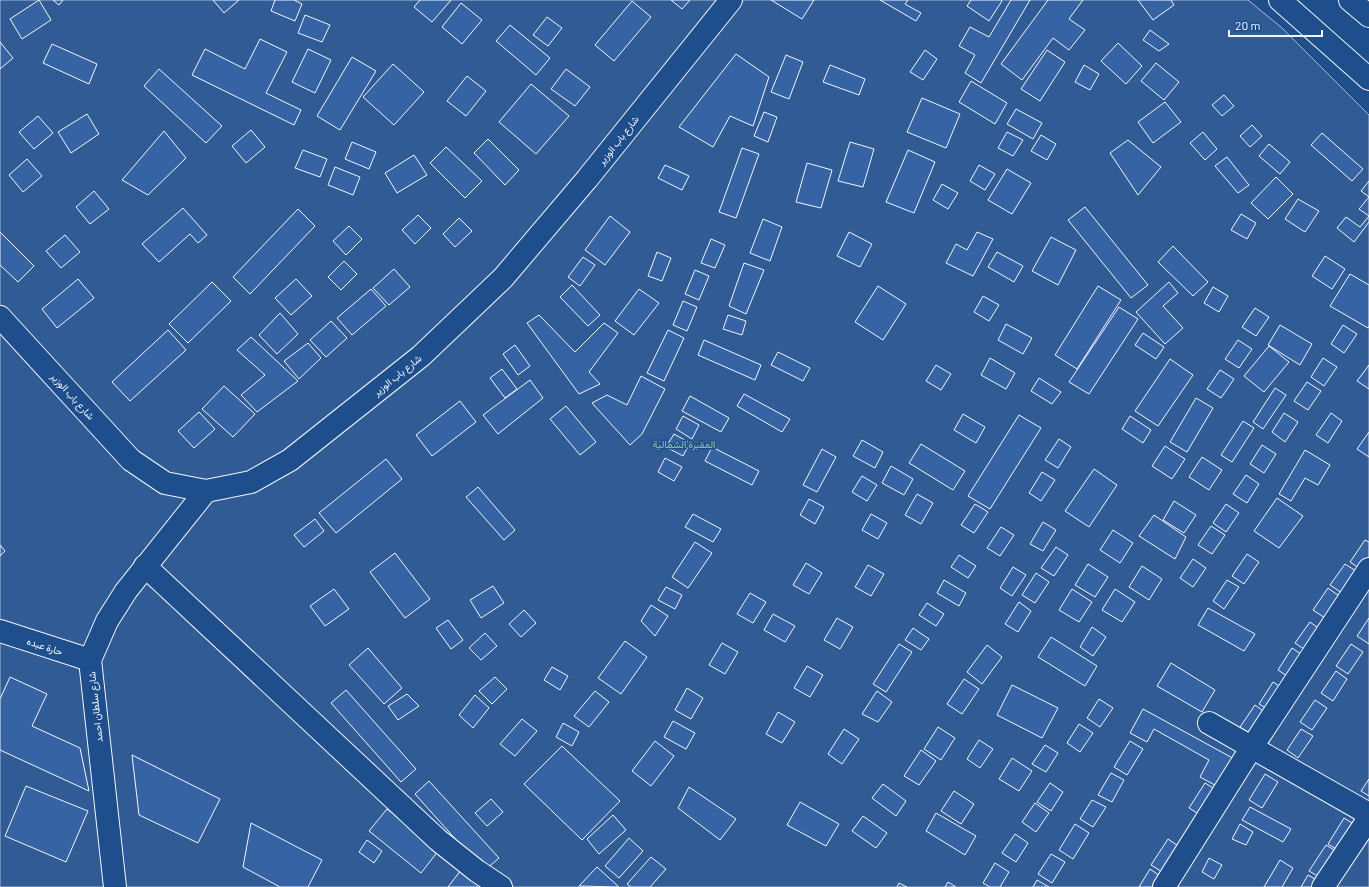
<svg xmlns="http://www.w3.org/2000/svg" width="1369" height="887" font-family="Barlow,Vazirmatn,sans-serif">
	<rect width="100%" height="100%" fill="#1f4e8c"/>
	<!-- green -->
	<path fill="#305b95" stroke="#a8bbd7" d="M0,0H1248L1282,28L1369,115V887H0Z"/>
	<!-- building -->
	<g fill="#3563a3" stroke="#f2f6ff">
		<path d="M39,0L51,20L22,39L10,19Z"/>
		<path d="M53,0H63L59,5Z"/>
		<path d="M213,0H239L224,13Z"/>
		<path d="M275,0H294L302,4L295,21L271,11Z"/>
		<path d="M420,0H451L432,22L414,7Z"/>
		<path d="M671,0H690L682,9Z"/>
		<path d="M771,0H814L802,19Z"/>
		<path d="M880,0H908L905,4L921,13L916,21Z"/>
		<path d="M971,0H1001L1002,1L989,21L967,6Z"/>
		<path d="M1011,0H1030L981,83L965,73L975,55L959,46L970,27L989,37Z"/>
		<path d="M1048,0H1083L1069,19L1085,30L1069,50L1053,38L1022,80L1001,64Z"/>
		<path d="M1138,0H1171L1174,5L1153,20Z"/>
		<path d="M632,1L651,17L614,61L595,45Z"/>
		<path d="M461,3L482,20L462,44L442,27Z"/>
		<path d="M305,15L330,25L322,42L298,33Z"/>
		<path d="M547,17L562,28L548,46L533,35Z"/>
		<path d="M510,25L550,58L536,75L496,41Z"/>
		<path d="M1150,30L1169,44L1159,51L1143,40Z"/>
		<path d="M260,39L287,52L266,93L301,110L294,125L192,75L205,49L245,69Z"/>
		<path d="M0,42L13,58L0,69Z"/>
		<path d="M1118,43L1142,66L1126,84L1101,61Z"/>
		<path d="M52,44L97,64L89,84L43,63Z"/>
		<path d="M308,49L331,60L315,93L292,82Z"/>
		<path d="M925,50L937,59L923,80L910,72Z"/>
		<path d="M1047,50L1065,62L1040,101L1021,89Z"/>
		<path d="M736,54L769,77L753,126L730,116L713,147L679,127Z"/>
		<path d="M786,55L803,62L789,99L771,92Z"/>
		<path d="M352,57L376,71L340,130L317,116Z"/>
		<path d="M1156,63L1179,82L1164,100L1141,81Z"/>
		<path d="M393,64L424,92L394,125L363,97Z"/>
		<path d="M830,65L865,79L859,95L823,82Z"/>
		<path d="M1084,65L1099,74L1090,90L1075,82Z"/>
		<path d="M159,69L222,126L206,143L144,86Z"/>
		<path d="M566,69L590,87L575,106L551,89Z"/>
		<path d="M467,76L486,91L466,116L447,101Z"/>
		<path d="M971,81L1007,103L995,124L959,102Z"/>
		<path d="M531,84L569,116L536,154L499,122Z"/>
		<path d="M1224,95L1234,106L1222,116L1212,105Z"/>
		<path d="M922,98L960,114L946,148L907,132Z"/>
		<path d="M1165,102L1181,122L1153,143L1138,122Z"/>
		<path d="M1016,109L1042,123L1033,139L1007,124Z"/>
		<path d="M764,112L777,117L768,142L754,136Z"/>
		<path d="M87,114L99,134L71,153L58,132Z"/>
		<path d="M38,116L53,133L34,149L19,132Z"/>
		<path d="M1252,125L1262,136L1250,147L1240,136Z"/>
		<path d="M251,130L265,147L246,163L232,146Z"/>
		<path d="M164,131L186,158L148,195L122,180Z"/>
		<path d="M1007,132L1023,140L1013,156L998,148Z"/>
		<path d="M1203,132L1217,149L1205,160L1190,143Z"/>
		<path d="M1322,133L1363,169L1352,181L1311,145Z"/>
		<path d="M1041,135L1056,144L1047,160L1031,151Z"/>
		<path d="M488,139L519,170L505,185L474,153Z"/>
		<path d="M1128,140L1161,167L1138,195L1110,153Z"/>
		<path d="M352,142L376,152L369,169L345,159Z"/>
		<path d="M850,142L874,149L863,187L838,181Z"/>
		<path d="M1269,144L1290,162L1280,174L1259,156Z"/>
		<path d="M446,147L482,181L465,198L430,163Z"/>
		<path d="M742,148L759,154L736,218L719,212Z"/>
		<path d="M303,150L327,159L320,177L295,168Z"/>
		<path d="M908,150L935,162L914,213L886,202Z"/>
		<path d="M414,155L427,175L397,193L385,173Z"/>
		<path d="M1227,157L1249,185L1238,193L1215,166Z"/>
		<path d="M27,159L42,176L23,192L9,175Z"/>
		<path d="M807,163L832,170L821,208L796,202Z"/>
		<path d="M665,165L689,176L682,190L658,178Z"/>
		<path d="M979,165L995,174L985,190L970,181Z"/>
		<path d="M335,167L360,177L353,195L328,185Z"/>
		<path d="M1007,169L1031,183L1012,214L988,200Z"/>
		<path d="M1276,177L1293,194L1268,219L1251,203Z"/>
		<path d="M1369,181V197L1361,191Z"/>
		<path d="M942,184L958,193L948,209L933,200Z"/>
		<path d="M94,191L109,209L90,224L76,207Z"/>
		<path d="M1369,197V222L1354,242L1337,228L1346,217L1360,227L1369,216L1359,209Z"/>
		<path d="M1298,199L1319,211L1305,232L1285,219Z"/>
		<path d="M1085,207L1148,285L1131,298L1068,220Z"/>
		<path d="M183,208L207,235L198,243L190,234L159,262L142,244Z"/>
		<path d="M298,209L315,226L250,294L233,277Z"/>
		<path d="M1241,214L1256,223L1247,239L1231,230Z"/>
		<path d="M418,215L431,228L415,244L402,230Z"/>
		<path d="M610,216L630,232L605,265L585,250Z"/>
		<path d="M459,218L472,231L455,247L443,234Z"/>
		<path d="M763,219L782,227L770,261L750,253Z"/>
		<path d="M349,226L362,239L346,255L333,241Z"/>
		<path d="M0,232L34,266L18,282L0,265Z"/>
		<path d="M849,232L872,244L860,267L837,256Z"/>
		<path d="M977,232L993,239L973,276L946,263L956,244L967,250Z"/>
		<path d="M65,235L80,252L61,268L46,251Z"/>
		<path d="M1051,237L1076,250L1058,285L1032,271Z"/>
		<path d="M711,239L725,245L715,268L701,263Z"/>
		<path d="M1173,246L1208,282L1193,296L1158,262Z"/>
		<path d="M657,252L671,258L662,281L648,276Z"/>
		<path d="M997,252L1023,266L1014,282L988,267Z"/>
		<path d="M1325,256L1345,269L1332,289L1312,276Z"/>
		<path d="M583,257L595,265L580,286L568,277Z"/>
		<path d="M344,261L357,274L341,290L328,277Z"/>
		<path d="M744,263L764,270L746,314L729,306Z"/>
		<path d="M394,269L410,287L389,305L373,288Z"/>
		<path d="M695,270L709,276L699,300L685,294Z"/>
		<path d="M1350,274L1369,285V326L1368,328L1330,306Z"/>
		<path d="M78,279L94,298L57,328L42,309Z"/>
		<path d="M296,279L312,296L291,315L275,298Z"/>
		<path d="M212,282L231,301L188,343L169,324Z"/>
		<path d="M1169,282L1178,293L1163,306L1183,328L1165,344L1136,312Z"/>
		<path d="M572,285L600,315L588,326L560,297Z"/>
		<path d="M878,286L906,304L883,340L855,322Z"/>
		<path d="M1098,286L1121,300L1077,369L1055,355Z"/>
		<path d="M1213,287L1228,296L1219,312L1204,303Z"/>
		<path d="M371,289L386,306L352,335L337,318Z"/>
		<path d="M639,289L659,303L634,335L615,321Z"/>
		<path d="M983,296L999,305L989,321L974,312Z"/>
		<path d="M683,301L697,307L687,331L673,325Z"/>
		<path d="M1119,307L1138,319L1089,394L1069,382Z"/>
		<path d="M1255,308L1269,317L1256,336L1242,327Z"/>
		<path d="M280,313L298,334L277,354L259,335Z"/>
		<path d="M539,315L575,352L604,323L618,333L589,372L600,384L579,394L527,323Z"/>
		<path d="M728,315L746,321L742,335L723,329Z"/>
		<path d="M331,321L347,338L326,357L310,340Z"/>
		<path d="M1006,324L1032,338L1023,354L998,340Z"/>
		<path d="M1280,325L1312,344L1300,365L1268,345Z"/>
		<path d="M1343,325L1357,334L1344,353L1331,344Z"/>
		<path d="M168,330L186,350L130,401L112,382Z"/>
		<path d="M668,330L684,338L664,381L647,373Z"/>
		<path d="M1143,333L1164,347L1156,359L1135,345Z"/>
		<path d="M251,337L298,381L257,412L241,395L265,375L237,350Z"/>
		<path d="M704,340L761,365L755,380L698,355Z"/>
		<path d="M1238,340L1252,349L1239,368L1225,359Z"/>
		<path d="M308,343L321,358L299,379L284,361Z"/>
		<path d="M515,345L530,366L518,375L503,354Z"/>
		<path d="M1269,346L1289,362L1264,392L1244,376Z"/>
		<path d="M778,352L810,368L803,381L771,365Z"/>
		<path d="M990,358L1015,373L1006,389L981,375Z"/>
		<path d="M1323,358L1337,367L1324,386L1311,377Z"/>
		<path d="M1170,359L1193,375L1158,426L1135,411Z"/>
		<path d="M936,365L951,374L941,390L926,381Z"/>
		<path d="M1369,365V389L1357,381Z"/>
		<path d="M502,369L517,389L505,398L490,378Z"/>
		<path d="M1220,370L1234,379L1221,398L1207,389Z"/>
		<path d="M641,376L665,389L642,434L630,445L592,403L607,395L627,405Z"/>
		<path d="M1039,378L1061,392L1052,404L1031,391Z"/>
		<path d="M530,380L543,398L498,434L483,415Z"/>
		<path d="M1307,382L1321,391L1308,410L1294,401Z"/>
		<path d="M224,386L255,414L233,437L202,409Z"/>
		<path d="M1275,388L1286,395L1263,429L1253,422Z"/>
		<path d="M744,394L790,419L782,432L737,406Z"/>
		<path d="M690,396L729,418L721,432L682,411Z"/>
		<path d="M1196,398L1213,408L1187,452L1170,442Z"/>
		<path d="M460,401L476,422L432,456L416,435Z"/>
		<path d="M566,406L596,442L580,455L550,419Z"/>
		<path d="M199,412L215,429L194,448L178,431Z"/>
		<path d="M1284,413L1298,422L1285,442L1272,432Z"/>
		<path d="M1331,413L1342,421L1328,443L1316,435Z"/>
		<path d="M963,414L985,427L976,443L954,430Z"/>
		<path d="M1019,415L1041,428L990,509L968,496Z"/>
		<path d="M683,416L699,425L692,439L676,429Z"/>
		<path d="M1130,416L1151,430L1143,443L1122,429Z"/>
		<path d="M1243,421L1254,428L1232,462L1221,455Z"/>
		<path d="M1369,432V457L1357,449Z"/>
		<path d="M674,434L690,443L683,456L666,447Z"/>
		<path d="M1059,439L1071,447L1058,468L1045,460Z"/>
		<path d="M862,440L883,452L875,468L853,456Z"/>
		<path d="M921,444L965,471L953,490L909,463Z"/>
		<path d="M1262,445L1276,454L1264,473L1250,464Z"/>
		<path d="M1165,446L1185,459L1172,479L1152,466Z"/>
		<path d="M712,447L759,471L752,485L705,461Z"/>
		<path d="M822,449L836,457L817,492L803,485Z"/>
		<path d="M1305,450L1330,465L1318,485L1305,478L1291,501L1279,494Z"/>
		<path d="M1202,457L1222,470L1209,490L1189,477Z"/>
		<path d="M665,458L682,467L674,481L658,472Z"/>
		<path d="M386,459L402,479L336,533L319,513Z"/>
		<path d="M891,466L913,479L904,495L882,483Z"/>
		<path d="M1094,469L1117,485L1089,527L1065,511Z"/>
		<path d="M1042,472L1055,480L1041,501L1029,493Z"/>
		<path d="M1246,475L1259,484L1247,503L1233,494Z"/>
		<path d="M862,476L877,485L867,501L852,492Z"/>
		<path d="M478,487L515,530L504,540L466,497Z"/>
		<path d="M917,494L933,503L921,524L905,515Z"/>
		<path d="M1277,498L1303,516L1279,548L1254,531Z"/>
		<path d="M809,499L824,507L815,524L800,515Z"/>
		<path d="M1174,501L1196,515L1184,533L1163,520Z"/>
		<path d="M975,504L988,512L974,533L961,525Z"/>
		<path d="M1226,504L1239,513L1226,532L1213,523Z"/>
		<path d="M693,514L721,529L713,542L685,527Z"/>
		<path d="M871,514L887,523L878,539L862,530Z"/>
		<path d="M1154,515L1186,537L1175,559L1139,536Z"/>
		<path d="M315,519L324,531L304,547L294,535Z"/>
		<path d="M1043,522L1056,530L1043,551L1030,544Z"/>
		<path d="M1211,526L1225,535L1212,554L1198,545Z"/>
		<path d="M1001,527L1014,535L1000,556L987,548Z"/>
		<path d="M1113,530L1133,543L1120,563L1100,550Z"/>
		<path d="M1365,540L1369,542V559L1362,570L1350,562Z"/>
		<path d="M695,542L712,553L688,588L672,577Z"/>
		<path d="M0,545L5,551L0,556Z"/>
		<path d="M1056,547L1068,555L1054,576L1041,568Z"/>
		<path d="M395,553L430,599L405,618L370,572Z"/>
		<path d="M1247,554L1259,562L1244,584L1232,576Z"/>
		<path d="M959,555L976,566L968,578L951,567Z"/>
		<path d="M1193,559L1206,568L1193,587L1180,578Z"/>
		<path d="M806,563L822,573L809,594L793,585Z"/>
		<path d="M1088,564L1108,577L1095,597L1075,585Z"/>
		<path d="M1345,564L1356,571L1342,593L1330,585Z"/>
		<path d="M868,565L884,574L871,596L855,587Z"/>
		<path d="M1142,566L1162,579L1149,600L1129,587Z"/>
		<path d="M1013,567L1026,575L1012,596L1000,588Z"/>
		<path d="M1036,573L1049,582L1035,603L1022,595Z"/>
		<path d="M944,580L966,593L959,606L937,593Z"/>
		<path d="M1227,580L1239,587L1224,609L1213,601Z"/>
		<path d="M493,586L504,603L481,618L470,600Z"/>
		<path d="M666,587L682,595L675,609L658,600Z"/>
		<path d="M1328,588L1339,596L1325,618L1313,610Z"/>
		<path d="M334,589L349,609L325,626L310,606Z"/>
		<path d="M1072,589L1092,602L1079,622L1059,610Z"/>
		<path d="M1115,589L1135,602L1122,622L1102,610Z"/>
		<path d="M750,593L766,602L753,623L737,614Z"/>
		<path d="M1019,602L1031,611L1018,632L1005,624Z"/>
		<path d="M927,603L944,614L936,626L919,615Z"/>
		<path d="M651,605L668,616L655,636L641,621Z"/>
		<path d="M1208,608L1255,634L1244,651L1198,625Z"/>
		<path d="M524,610L536,623L521,637L509,624Z"/>
		<path d="M773,614L795,626L785,642L764,630Z"/>
		<path d="M837,618L853,627L840,649L824,640Z"/>
		<path d="M1369,618V644L1357,636Z"/>
		<path d="M448,620L463,640L451,649L436,628Z"/>
		<path d="M1310,622L1321,630L1307,651L1295,643Z"/>
		<path d="M1092,627L1106,637L1093,656L1080,647Z"/>
		<path d="M913,628L929,639L921,650L905,640Z"/>
		<path d="M485,633L497,646L481,660L469,648Z"/>
		<path d="M1051,637L1097,666L1085,686L1038,657Z"/>
		<path d="M625,641L647,657L621,694L598,678Z"/>
		<path d="M722,643L738,652L725,674L709,665Z"/>
		<path d="M899,644L912,652L886,692L873,684Z"/>
		<path d="M1351,644L1363,652L1348,674L1336,666Z"/>
		<path d="M987,645L1002,657L982,684L967,672Z"/>
		<path d="M368,648L402,688L384,704L349,665Z"/>
		<path d="M1292,648L1304,656L1290,678L1278,670Z"/>
		<path d="M1171,663L1215,690L1202,712L1157,686Z"/>
		<path d="M807,666L823,675L810,697L794,688Z"/>
		<path d="M552,667L568,676L560,690L544,680Z"/>
		<path d="M1336,671L1347,679L1333,701L1321,693Z"/>
		<path d="M10,677L47,694L32,726L80,748L89,791L0,750V699Z"/>
		<path d="M495,677L507,689L492,704L479,691Z"/>
		<path d="M964,679L979,689L962,714L947,704Z"/>
		<path d="M1273,682L1285,690L1270,711L1259,704Z"/>
		<path d="M1012,685L1058,708L1042,738L997,715Z"/>
		<path d="M687,688L703,698L691,719L675,710Z"/>
		<path d="M346,690L416,769L401,782L331,703Z"/>
		<path d="M595,691L609,702L589,727L574,716Z"/>
		<path d="M877,691L892,702L878,722L862,714Z"/>
		<path d="M407,694L419,706L398,720L388,706Z"/>
		<path d="M475,695L489,708L473,728L459,715Z"/>
		<path d="M1099,699L1113,708L1100,727L1087,718Z"/>
		<path d="M1315,700L1327,708L1312,730L1300,722Z"/>
		<path d="M1255,705L1266,713L1252,735L1240,727Z"/>
		<path d="M1143,709L1238,761L1222,789L1200,777L1209,760L1154,729L1147,742L1130,733Z"/>
		<path d="M778,712L795,722L782,743L766,734Z"/>
		<path d="M522,719L537,731L515,756L500,744Z"/>
		<path d="M673,721L695,733L686,749L664,737Z"/>
		<path d="M563,723L579,732L572,746L556,737Z"/>
		<path d="M1079,724L1093,733L1080,752L1067,743Z"/>
		<path d="M938,727L955,738L941,760L924,749Z"/>
		<path d="M844,729L859,739L842,764L828,754Z"/>
		<path d="M1301,729L1313,736L1298,758L1287,750Z"/>
		<path d="M979,740L993,749L980,768L967,759Z"/>
		<path d="M655,741L674,756L651,786L632,771Z"/>
		<path d="M1130,741L1143,749L1127,775L1114,767Z"/>
		<path d="M1045,745L1058,753L1046,772L1032,764Z"/>
		<path d="M562,746L620,801L582,840L524,784Z"/>
		<path d="M921,750L936,761L919,785L904,776Z"/>
		<path d="M132,755L220,799L198,843L139,815Z"/>
		<path d="M1012,758L1032,771L1019,791L999,779Z"/>
		<path d="M1111,773L1124,780L1112,802L1098,795Z"/>
		<path d="M1265,774L1278,782L1262,808L1249,800Z"/>
		<path d="M1369,779V796L1361,791Z"/>
		<path d="M429,781L499,858L484,871L415,794Z"/>
		<path d="M1050,783L1063,792L1051,811L1037,802Z"/>
		<path d="M1205,783L1218,791L1202,816L1189,808Z"/>
		<path d="M883,784L906,801L896,816L872,798Z"/>
		<path d="M26,786L88,811L66,862L5,836Z"/>
		<path d="M689,787L736,819L720,840L678,808Z"/>
		<path d="M954,791L974,804L961,824L941,811Z"/>
		<path d="M491,799L503,812L487,826L475,813Z"/>
		<path d="M1092,800L1106,807L1093,827L1080,819Z"/>
		<path d="M800,802L839,824L826,846L787,825Z"/>
		<path d="M1035,803L1049,813L1036,832L1022,822Z"/>
		<path d="M1250,807L1291,829L1283,842L1242,820Z"/>
		<path d="M387,809L439,850L421,873L369,831Z"/>
		<path d="M936,813L976,836L965,855L926,831Z"/>
		<path d="M613,815L626,830L599,854L587,839Z"/>
		<path d="M863,816L887,833L876,848L852,831Z"/>
		<path d="M1344,818L1357,826L1341,852L1328,844Z"/>
		<path d="M251,823L322,860L308,887H280L243,867Z"/>
		<path d="M1075,824L1089,833L1073,859L1059,850Z"/>
		<path d="M1240,824L1253,832L1246,845L1232,839Z"/>
		<path d="M1015,834L1028,843L1016,862L1002,853Z"/>
		<path d="M629,838L643,851L619,878L605,866Z"/>
		<path d="M1168,839L1181,848L1164,873L1151,865Z"/>
		<path d="M367,840L382,851L374,863L359,852Z"/>
		<path d="M1326,845L1339,853L1323,879L1309,871Z"/>
		<path d="M1051,854L1065,862L1052,883L1038,874Z"/>
		<path d="M651,857L666,869L650,887H631L627,884Z"/>
		<path d="M1209,858L1222,865L1214,879L1202,872Z"/>
		<path d="M1280,860L1293,868L1282,887H1264Z"/>
		<path d="M995,863L1009,872L1000,887H990L983,883Z"/>
		<path d="M597,867L619,887L579,886Z"/>
		<path d="M1150,869L1163,878L1158,887H1139Z"/>
		<path d="M461,870L483,887H448Z"/>
		<path d="M1308,875L1322,883L1319,887H1301Z"/>
		<path d="M1037,880L1049,887H1033Z"/>
		<path d="M948,882L956,887H945Z"/>
		<path d="M899,883L907,887H897Z"/>
	</g>
	<g fill="none" stroke-linecap="round" stroke-linejoin="round">
		<defs>
			<g id="minor">
				<path d="M0,317L131,460L165,483L206,491L251,482L290,460L421,356L503,278L587,179L731,0"/>
				<path d="M145,566L438,840L477,871L501,887"/>
				<path d="M0,631L90,660"/>
				<path d="M1209,723L1369,814"/>
				<path d="M115,887L90,660L107,621L126,591L206,491"/>
				<path d="M1164,887L1252,747L1369,569"/>
				<path d="M1323,887L1369,818"/>
			</g>
			<g id="highway">
				<path d="M1280,0L1369,79"/>
				<path d="M1350,0L1369,16"/>
			</g>
		</defs>
		<!-- minor casing -->
		<use href="#minor" stroke="#f2f6ff" stroke-width="24"/>
		<!-- highway casing -->
		<use href="#highway" stroke="#f2f6ff" stroke-width="24"/>
		<!-- minor -->
		<use href="#minor" stroke="#1f4e8c" stroke-width="22"/>
		<!-- highway -->
		<use href="#highway" stroke="#1f4e8c" stroke-width="22"/>
	</g>
	<g text-anchor="middle" stroke-width="3" stroke-linejoin="round" paint-order="stroke">
		<!-- street labels -->
		<g font-size="10" fill="#f2f6ff" stroke="#1f4e8c">
			<text transform="translate(618 140) rotate(-52)" y="4">شارع باب الوزير</text>
			<text transform="translate(397 375) rotate(-39)" y="4">شارع باب الوزير</text>
			<text transform="translate(73 396) rotate(48)" y="4">شارع باب الوزير</text>
			<text transform="translate(45 646) rotate(18)" y="4">حارة عبده</text>
			<text transform="translate(95 707) rotate(-96)" y="4">شارع سلطان احمد</text>
		</g>
		<!-- park labels -->
		<g font-size="10" fill="#97c8a6" stroke="#1f4e8c">
			<text x="684" y="448">المقبرة الشمالية</text>
		</g>
	</g>
	<!-- scale -->
	<path d="M1229 30v6h93v-6" fill="none" stroke="#f2f6ff" stroke-width="2"/>
	<text x="1235" y="30" font-size="12" fill="#f2f6ff" stroke="#1f4e8c" stroke-width="3" paint-order="stroke">20 m</text>
</svg>
